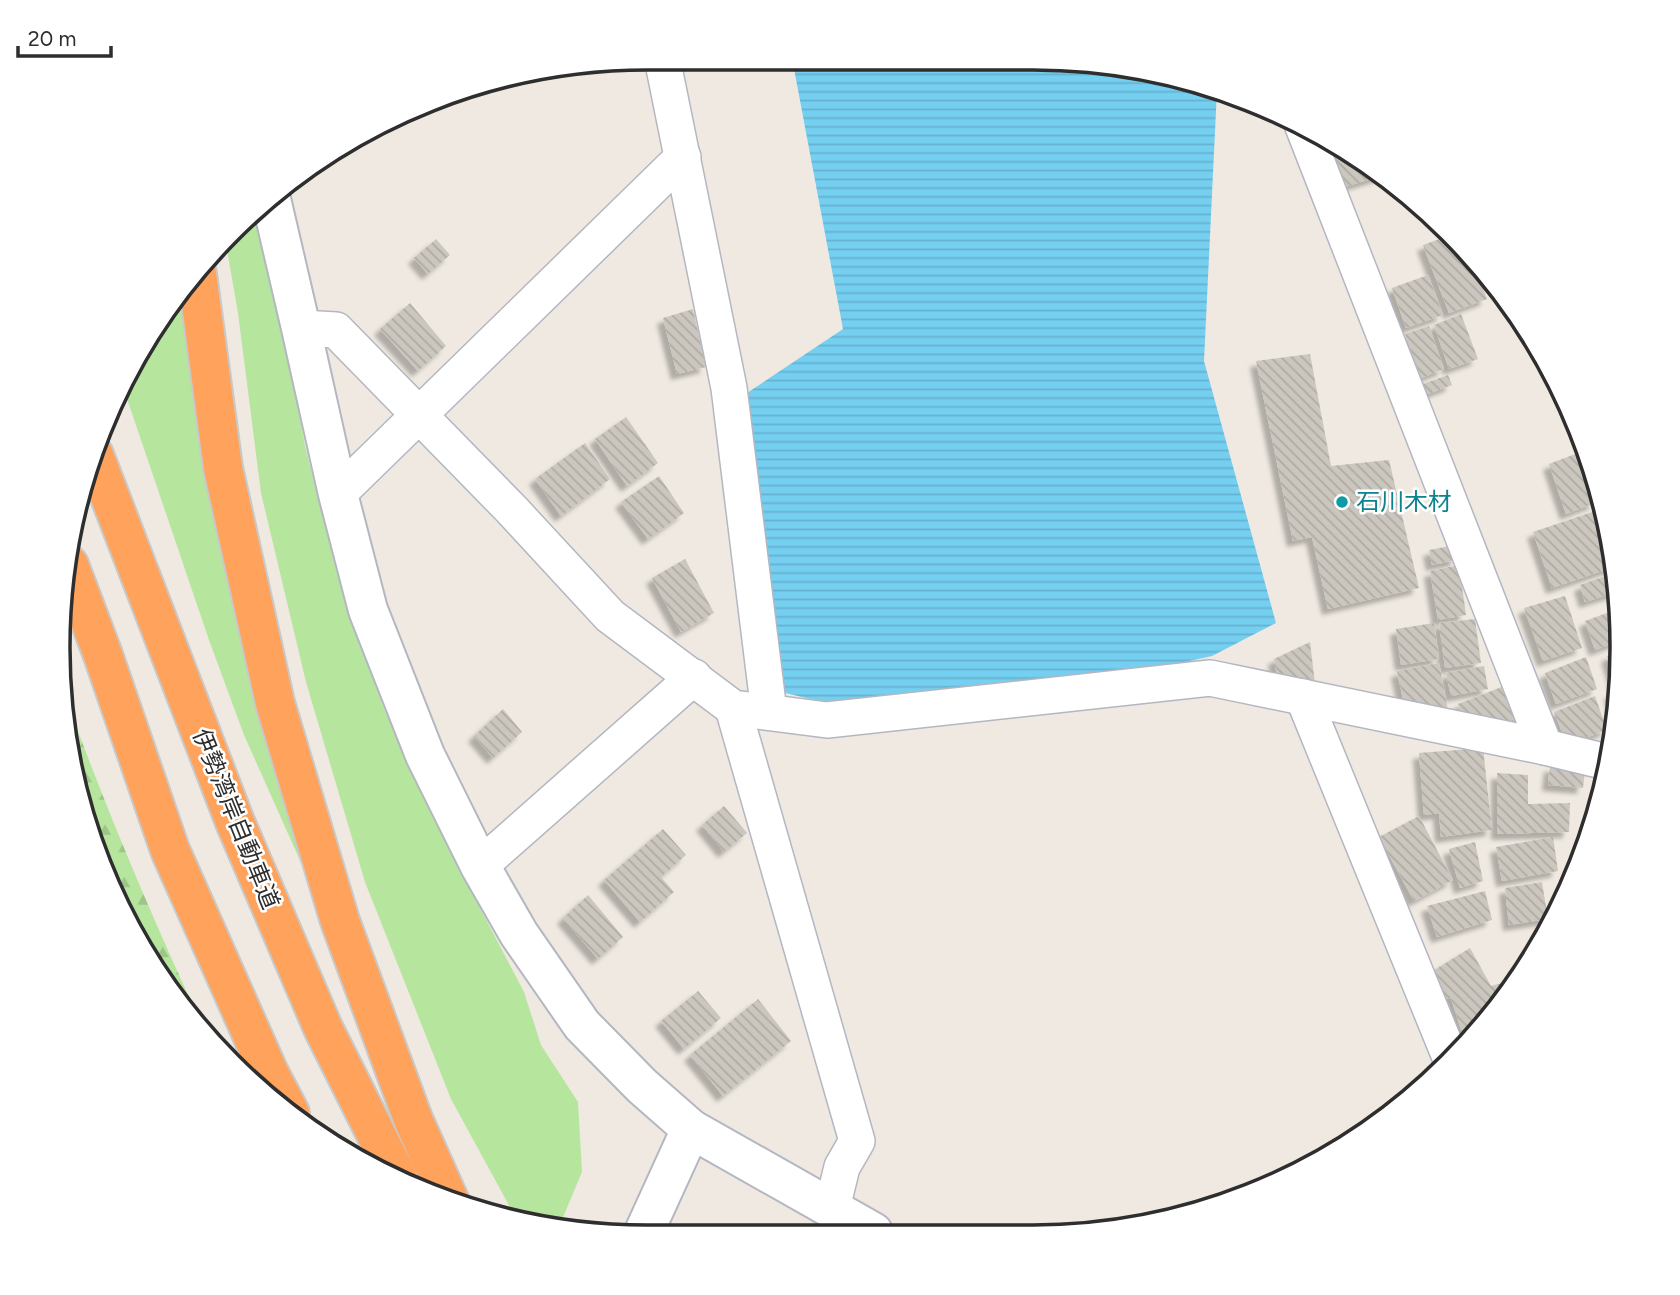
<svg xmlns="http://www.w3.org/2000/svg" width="1680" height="1295" font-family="Figtree,'Noto Sans JP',sans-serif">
	<defs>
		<pattern id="forest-firs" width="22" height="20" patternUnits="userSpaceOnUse" patternTransform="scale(1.75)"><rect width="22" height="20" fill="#b6e59e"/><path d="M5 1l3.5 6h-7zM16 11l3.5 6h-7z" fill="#9dc588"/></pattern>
		<pattern id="water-rules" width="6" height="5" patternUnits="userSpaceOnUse" patternTransform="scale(1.75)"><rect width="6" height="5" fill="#75cff0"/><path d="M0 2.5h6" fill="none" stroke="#66b2ce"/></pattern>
		<pattern id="building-back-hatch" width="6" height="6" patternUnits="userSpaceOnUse" patternTransform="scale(1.75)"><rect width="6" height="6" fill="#cbc7bf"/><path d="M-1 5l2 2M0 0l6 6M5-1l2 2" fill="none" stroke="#afaba4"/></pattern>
		<filter id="shadow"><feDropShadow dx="-6" dy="6" stdDeviation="2" flood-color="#0004"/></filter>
	</defs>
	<rect width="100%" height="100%" fill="#efe9e1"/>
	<!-- green -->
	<g fill="#b6e59e">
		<path d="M255,212L278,293L305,446L340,584L384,709L460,870L524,992L541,1045L578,1102L582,1172L558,1229L517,1220L451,1099L365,882L306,682L261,493L238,313L225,238L230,231Z"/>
		<path d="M181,294L311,885L244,735L209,640L123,387L137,353Z"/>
	</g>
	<!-- forest -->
	<path fill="url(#forest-firs)" d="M66,699C108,814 156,927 208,1038L157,975L89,837Z"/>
	<!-- water -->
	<path fill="url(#water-rules)" d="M792,58L1024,59L1031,71L1088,62L1186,78L1217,90L1204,361L1276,623L1212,656L1140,672L864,705L823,702L777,691L738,399L843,329Z"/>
	<!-- building -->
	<g fill="url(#building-back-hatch)" filter="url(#shadow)">
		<path d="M1336,145L1384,175L1338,189L1328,154L1338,151Z"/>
		<path d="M1445,237L1476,270L1487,299L1449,313L1423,245Z"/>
		<path d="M436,239L450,255L428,274L414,258Z"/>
		<path d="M1428,275L1443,315L1406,328L1392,288Z"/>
		<path d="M410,303L446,346L418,371L380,329Z"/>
		<path d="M693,309L706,367L677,374L663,318Z"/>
		<path d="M1461,314L1478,359L1449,369L1434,325Z"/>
		<path d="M1429,326L1444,369L1421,378L1405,334Z"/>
		<path d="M1310,354L1331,466L1389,460L1419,588L1328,609L1312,537L1293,541L1256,361Z"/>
		<path d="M1448,375L1452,385L1428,394L1423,384Z"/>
		<path d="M626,417L658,463L627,486L595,439Z"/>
		<path d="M585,443L610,479L561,516L535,479Z"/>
		<path d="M1578,453L1595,503L1566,514L1549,464Z"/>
		<path d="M659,476L684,513L648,539L621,502Z"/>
		<path d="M1604,508L1611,533L1614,567L1552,588L1533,532Z"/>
		<path d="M1455,545L1457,560L1432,565L1429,550Z"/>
		<path d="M685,559L714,613L681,632L652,578Z"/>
		<path d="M1459,565L1466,615L1438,620L1430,571Z"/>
		<path d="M1611,574L1617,592L1585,602L1580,585Z"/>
		<path d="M1565,596L1582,648L1543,661L1524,608Z"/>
		<path d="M1618,609L1622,640L1595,650L1585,621Z"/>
		<path d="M1475,619L1481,663L1445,668L1439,623Z"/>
		<path d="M1434,623L1439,659L1401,665L1396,629Z"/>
		<path d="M1310,642L1315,684L1278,681L1274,659Z"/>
		<path d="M1622,650L1618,686L1616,687L1607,656Z"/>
		<path d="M1586,657L1597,689L1556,704L1545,673Z"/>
		<path d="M1439,663L1449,716L1405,709L1397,671Z"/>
		<path d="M1484,666L1488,689L1451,696L1446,673Z"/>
		<path d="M1512,683L1524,715L1490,729L1467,727L1458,704Z"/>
		<path d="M1618,691L1615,716L1610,693Z"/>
		<path d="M1595,696L1607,730L1567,745L1554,712Z"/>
		<path d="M503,709L522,732L493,758L474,736Z"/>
		<path d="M1483,748L1492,830L1441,837L1439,813L1424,815L1419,753Z"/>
		<path d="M1550,766L1585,770L1583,788L1548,785Z"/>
		<path d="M1497,773L1528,775V804L1570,803L1569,832L1497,834Z"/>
		<path d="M724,806L747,833L724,852L702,825Z"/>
		<path d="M1419,816L1453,880L1414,901L1379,837Z"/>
		<path d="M663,829L686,855L661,877L674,892L640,922L604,880Z"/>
		<path d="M1553,837L1558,871L1502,881L1496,847Z"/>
		<path d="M1475,842L1483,881L1460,888L1449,849Z"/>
		<path d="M1542,882L1548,919L1509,925L1505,888Z"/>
		<path d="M1485,891L1492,920L1437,937L1427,906Z"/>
		<path d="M588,895L623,937L598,959L563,918Z"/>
		<path d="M1470,948L1491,986L1510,981L1512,988L1480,1027L1462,1033L1451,998L1446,999L1431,972Z"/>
		<path d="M698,991L721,1018L684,1049L661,1021Z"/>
		<path d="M758,999L791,1041L723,1096L690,1055Z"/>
	</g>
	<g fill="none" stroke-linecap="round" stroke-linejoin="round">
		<defs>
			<g id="street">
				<path d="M662,58L729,388L769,712"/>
				<path d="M1302,124L1545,747"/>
				<path d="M301,328L336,330L512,510L610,616L733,708L827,720L1210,678L1545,747L1611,763"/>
				<path d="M338,494L683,157"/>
				<path d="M1303,697L1452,1062"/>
				<path d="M733,708L857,1141L842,1167L832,1208"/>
				<path d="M480,866L694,677"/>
			</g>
			<g id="secondary">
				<path d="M271,199L301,328L338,494L368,610L425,755L480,866L519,934L582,1025L642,1086L691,1129L873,1232"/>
				<path d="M644,1232L691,1129"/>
			</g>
			<g id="highway">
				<path d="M197,274L223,468L275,703L340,921L413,1119L450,1202"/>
				<path d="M94,455L235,822L323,1028L397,1176"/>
				<path d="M69,565L103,655L170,850L269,1073L290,1113"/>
			</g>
		</defs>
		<!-- street casing -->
		<use href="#street" stroke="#b4b7c1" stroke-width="38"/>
		<!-- secondary casing -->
		<use href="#secondary" stroke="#b4b7c1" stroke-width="42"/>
		<!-- highway casing -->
		<use href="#highway" stroke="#c9c9c9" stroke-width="42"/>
		<!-- street -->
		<use href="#street" stroke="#fff" stroke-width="35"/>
		<!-- secondary -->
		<use href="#secondary" stroke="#fff" stroke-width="38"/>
		<!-- highway -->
		<use href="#highway" stroke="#ffa35c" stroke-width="38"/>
	</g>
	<!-- markers -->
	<circle fill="#0f9aa8" stroke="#fff" stroke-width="2.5" cx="1342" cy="502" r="7"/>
	<g text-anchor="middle" stroke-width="5" stroke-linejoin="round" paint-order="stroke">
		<!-- culture labels -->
		<g font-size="24" fill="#0d838f" stroke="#fff" text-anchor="start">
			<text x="1356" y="510">石川木材</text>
		</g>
		<!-- street labels -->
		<g font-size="24" fill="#2e2e2e" stroke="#fff">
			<text transform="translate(236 819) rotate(68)" y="8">伊勢湾岸自動車道</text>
		</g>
	</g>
	<!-- crop -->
	<path d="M0 0H1680V1295H0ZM647 70H1033A577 577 0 0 1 1610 647V648A577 577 0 0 1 1033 1225H647A577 577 0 0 1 70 648V647A577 577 0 0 1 647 70Z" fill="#fff" fill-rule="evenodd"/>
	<path fill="none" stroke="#2e2e2e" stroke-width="3.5" d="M647 70H1033A577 577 0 0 1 1610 647V648A577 577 0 0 1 1033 1225H647A577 577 0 0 1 70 648V647A577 577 0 0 1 647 70Z"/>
	<!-- scale -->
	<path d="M18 46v10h93v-10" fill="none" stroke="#2e2e2e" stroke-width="3.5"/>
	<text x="28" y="46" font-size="21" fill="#2e2e2e" stroke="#ffffff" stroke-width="5" paint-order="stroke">20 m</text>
</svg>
